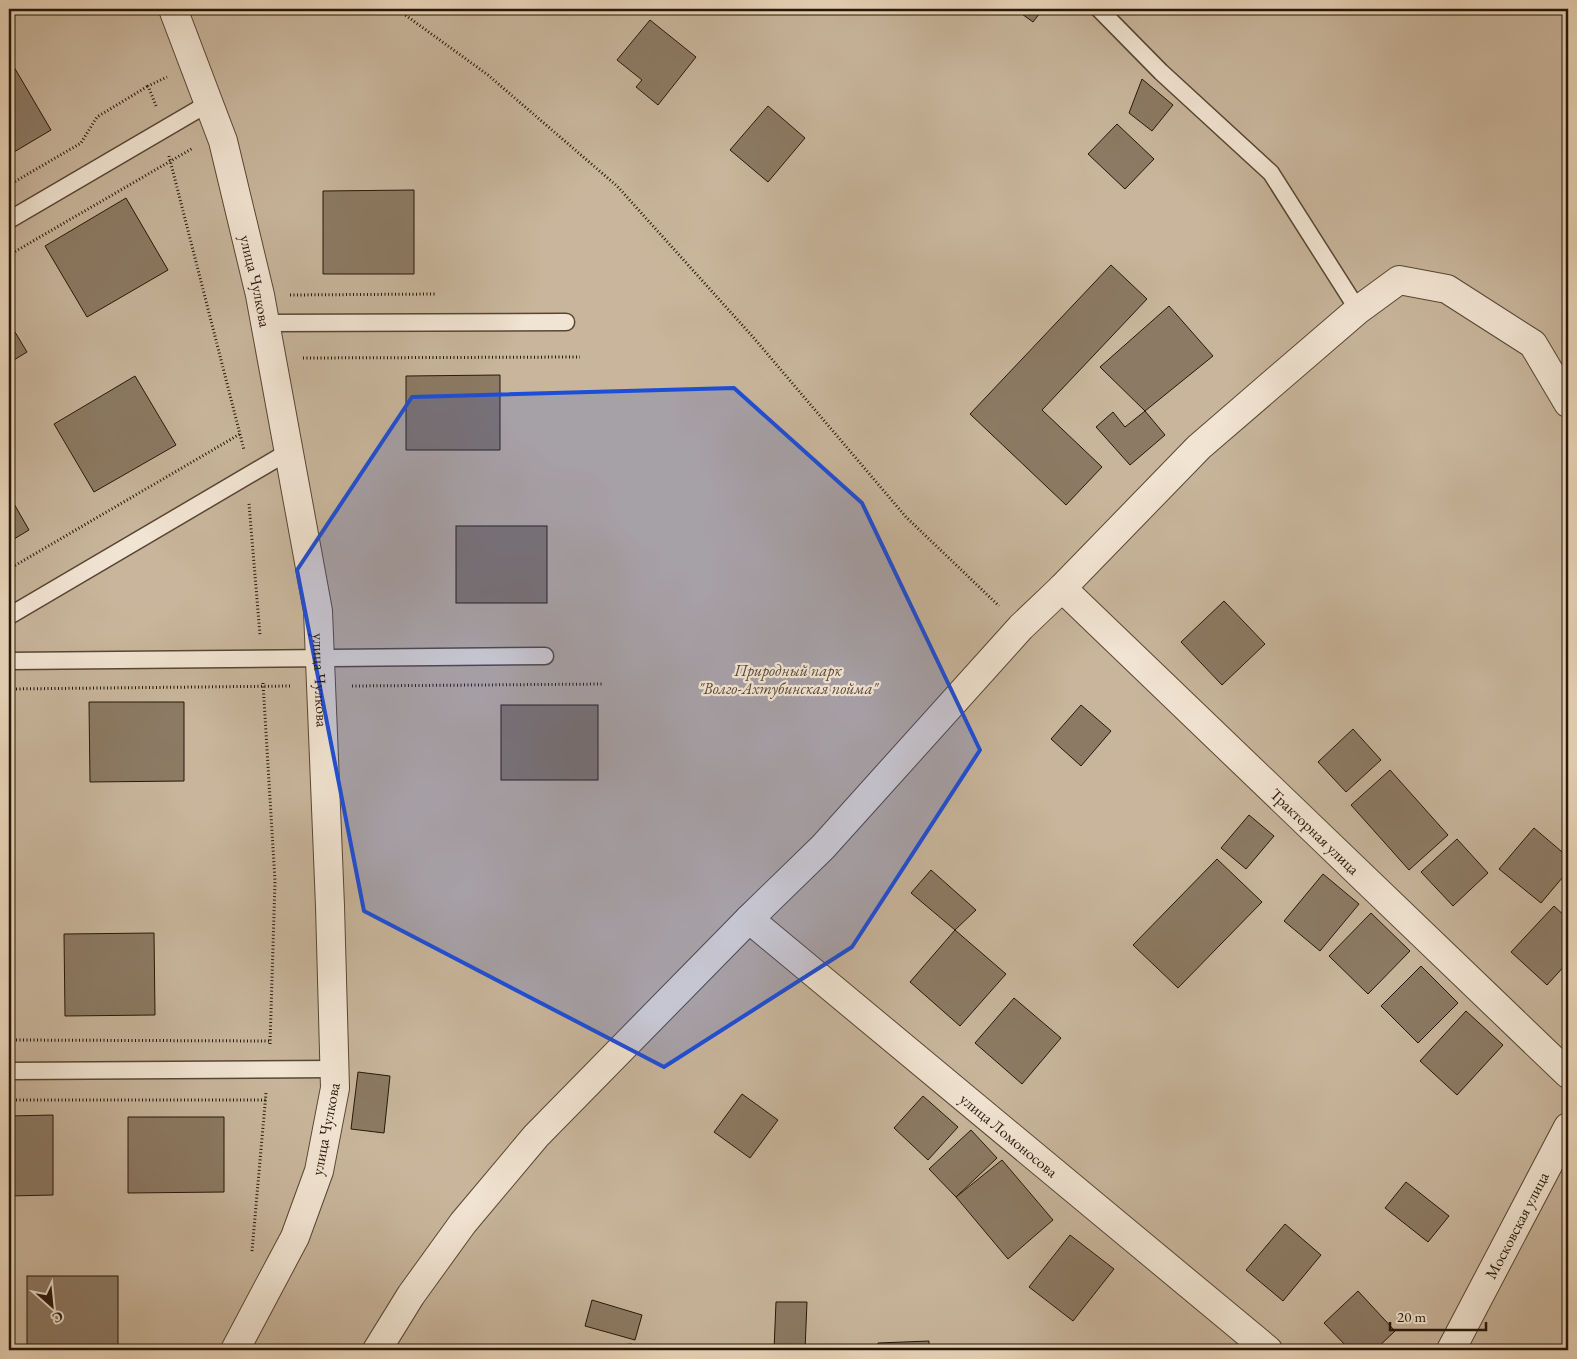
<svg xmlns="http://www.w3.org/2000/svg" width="1577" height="1359" font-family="'EB Garamond',serif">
	<rect width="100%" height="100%" fill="#e9d5b9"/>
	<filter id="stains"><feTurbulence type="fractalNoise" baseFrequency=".004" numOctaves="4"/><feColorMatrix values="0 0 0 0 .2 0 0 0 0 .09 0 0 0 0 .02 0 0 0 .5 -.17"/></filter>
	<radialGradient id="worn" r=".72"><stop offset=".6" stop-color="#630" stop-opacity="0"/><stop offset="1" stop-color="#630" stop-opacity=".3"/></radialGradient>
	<!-- green -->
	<rect fill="#c8b59b" stroke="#786652" x="9" y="9" width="1559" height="1341"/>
	<!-- building -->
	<g fill="#8c7a64" stroke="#271708">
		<path d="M1015,9H1043L1033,22Z"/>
		<path d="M650,20L696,57L658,105L636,87L642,80L617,60Z"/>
		<path d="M14,67L51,130L9,155V70Z"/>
		<path d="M1142,79L1173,105L1152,131L1129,113Z"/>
		<path d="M768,106L805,138L768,182L730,150Z"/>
		<path d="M1117,124L1154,159L1125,189L1088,154Z"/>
		<path d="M414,190V274H323V191Z"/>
		<path d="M126,198L168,270L87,317L45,246Z"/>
		<path d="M1111,265L1147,299L1042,410L1102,467L1066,505L970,414Z"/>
		<path d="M1169,306L1213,356L1145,411L1100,367Z"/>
		<path d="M9,322L27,352L9,363Z"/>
		<path d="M500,375V450H406V376Z"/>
		<path d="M135,376L176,445L94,492L54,424Z"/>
		<path d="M1145,411L1165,435L1130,465L1096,427L1113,412L1125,427Z"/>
		<path d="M9,495L29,530L9,542Z"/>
		<rect x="456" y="526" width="91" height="77"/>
		<path d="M1224,601L1265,644L1222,685L1181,642Z"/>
		<path d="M89,702H184V781L90,782Z"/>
		<rect x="501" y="705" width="97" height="75"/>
		<path d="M1081,705L1111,731L1081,766L1051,739Z"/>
		<path d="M1353,729L1381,760L1346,792L1318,762Z"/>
		<path d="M1390,770L1448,835L1409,870L1351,805Z"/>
		<path d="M1249,815L1274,836L1246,869L1221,848Z"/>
		<path d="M1534,828L1568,857V871L1541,903L1499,869Z"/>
		<path d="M1457,839L1488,873L1453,906L1421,872Z"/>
		<path d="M1217,859L1262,902L1178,988L1133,945Z"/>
		<path d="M931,870L976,910L955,930L911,893Z"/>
		<path d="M1323,874L1359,904L1320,951L1284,921Z"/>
		<path d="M1554,906L1568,919V962L1547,985L1511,952Z"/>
		<path d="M1371,913L1410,951L1368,994L1329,956Z"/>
		<path d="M955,930L1006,974L960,1026L910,982Z"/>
		<path d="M154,933L155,1015L65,1016L64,934Z"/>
		<path d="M1421,966L1458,1003L1418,1043L1381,1006Z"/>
		<path d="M1014,998L1061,1038L1022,1084L975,1043Z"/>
		<path d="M1466,1011L1503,1045L1457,1095L1420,1061Z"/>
		<path d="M358,1072L390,1076L384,1133L351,1129Z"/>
		<path d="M742,1094L778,1120L750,1158L714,1132Z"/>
		<path d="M923,1096L958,1127L928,1160L894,1128Z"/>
		<path d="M53,1115V1195L9,1196V1116Z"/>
		<path d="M128,1117H224V1192L128,1193Z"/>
		<path d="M971,1130L997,1158L956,1197L929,1169Z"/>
		<path d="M1002,1160L1053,1220L1008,1259L956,1197Z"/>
		<path d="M1406,1182L1449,1216L1428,1242L1385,1208Z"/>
		<path d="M1285,1224L1321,1255L1283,1301L1246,1270Z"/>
		<path d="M1070,1235L1114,1269L1073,1321L1029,1287Z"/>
		<rect x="27" y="1276" width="91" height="74"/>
		<path d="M1358,1291L1395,1331L1375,1350H1350L1324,1323Z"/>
		<path d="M592,1300L642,1315L635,1340L585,1326Z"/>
		<path d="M776,1302H807L805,1350H774Z"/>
		<path d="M929,1341V1350H878V1343Z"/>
		<path d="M632,1344L633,1350H584L583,1348Z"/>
	</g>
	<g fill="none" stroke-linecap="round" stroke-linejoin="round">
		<defs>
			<g id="service">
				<path d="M1099,9L1161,72L1271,173L1358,310"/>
				<path d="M9,220L209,103"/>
				<path d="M266,323L566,322"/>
				<path d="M9,616L288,452"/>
				<path d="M9,661L545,656"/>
				<path d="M9,1071L335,1069"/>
			</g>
			<g id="minor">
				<path id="s1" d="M173,9L223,141L260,295L318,611L330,906L335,1088L319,1171L295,1237L235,1350"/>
				<path id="s2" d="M1062,588L1568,1074"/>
				<path id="s3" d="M749,919L1268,1350"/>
				<path d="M377,1350L411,1295L463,1223L536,1136L749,919L823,847L1021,627L1062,588L1199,447L1358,310L1399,280L1447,289L1533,344L1568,403"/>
			</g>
			<g id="tertiary">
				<path id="s4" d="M1451,1350L1568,1127"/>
			</g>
		</defs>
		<!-- service casing -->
		<use href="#service" stroke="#584634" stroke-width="19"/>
		<!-- minor casing -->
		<use href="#minor" stroke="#584634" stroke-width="30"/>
		<!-- tertiary casing -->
		<use href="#tertiary" stroke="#584634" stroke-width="30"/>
		<!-- path -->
		<g stroke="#271708" stroke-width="3" stroke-dasharray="1 2.5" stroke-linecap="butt">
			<path d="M397,9L488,75L617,186L753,337L906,517L999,606"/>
			<path d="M156,106L148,86L167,77"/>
			<path d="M169,156L244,450"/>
			<path d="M9,185L81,143L97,117L148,86"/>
			<path d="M9,255L193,148"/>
			<path d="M290,295L437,294"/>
			<path d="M303,358L580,357"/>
			<path d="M249,504L260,635"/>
			<path d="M9,569L240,434"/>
			<path d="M263,683L275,881L270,1044"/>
			<path d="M352,686L604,684"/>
			<path d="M9,689L291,686"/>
			<path d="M9,1040L270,1041"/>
			<path d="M9,1100H266"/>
			<path d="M252,1251L266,1093"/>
		</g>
		<!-- service -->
		<use href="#service" stroke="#f1e4d2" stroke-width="16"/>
		<!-- minor -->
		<use href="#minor" stroke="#f1e4d2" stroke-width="28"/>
		<!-- tertiary -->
		<use href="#tertiary" stroke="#f1e4d2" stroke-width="28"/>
	</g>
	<!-- marked area -->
	<path fill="#1d4ed8" fill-opacity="0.2" stroke="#1d4ed8" stroke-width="4" stroke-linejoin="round" d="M734,388L862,503L980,750L852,947L664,1067L364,911L297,570L412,397Z"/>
	<g text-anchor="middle" stroke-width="4.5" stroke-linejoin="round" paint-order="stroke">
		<!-- street labels -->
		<g font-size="16" fill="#271708" stroke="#f1e4d2">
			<text dy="6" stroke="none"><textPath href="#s1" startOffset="285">улица Чулкова</textPath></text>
			<text dy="6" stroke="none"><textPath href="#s1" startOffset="690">улица Чулкова</textPath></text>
			<text dy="6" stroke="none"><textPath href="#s2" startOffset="351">Тракторная улица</textPath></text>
			<text transform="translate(325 1129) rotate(-79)" y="6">улица Чулкова</text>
			<text dy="6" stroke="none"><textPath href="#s3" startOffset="338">улица Ломоносова</textPath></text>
			<text dy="6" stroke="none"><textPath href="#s4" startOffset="141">Московская улица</textPath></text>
		</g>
		<!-- park labels -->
		<g font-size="16" font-style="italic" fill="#574634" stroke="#f1e4d2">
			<text x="788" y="676">Природный парк<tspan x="788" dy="18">"Волго-Ахтубинская пойма"</tspan></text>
		</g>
	</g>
	<!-- margin -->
	<rect width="1577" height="1359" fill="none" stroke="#e9d5b9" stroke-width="30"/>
	<rect x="10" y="10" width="1557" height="1339" fill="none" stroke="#271708" stroke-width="2.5"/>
	<rect x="15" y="15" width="1547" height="1329" fill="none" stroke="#271708"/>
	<!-- north arrow -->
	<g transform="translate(52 1306) rotate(153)" stroke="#f1e4d2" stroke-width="4" paint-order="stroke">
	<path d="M0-4L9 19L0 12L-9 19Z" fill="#271708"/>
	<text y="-8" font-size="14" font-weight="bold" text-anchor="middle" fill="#271708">С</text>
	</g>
	<!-- scale -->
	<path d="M1390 1322v8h96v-8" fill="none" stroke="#271708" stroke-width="2.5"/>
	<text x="1397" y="1322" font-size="15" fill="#271708" stroke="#f1e4d2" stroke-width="4" paint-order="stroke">20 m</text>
	<rect width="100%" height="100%" filter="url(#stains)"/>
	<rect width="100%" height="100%" fill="url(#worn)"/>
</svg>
